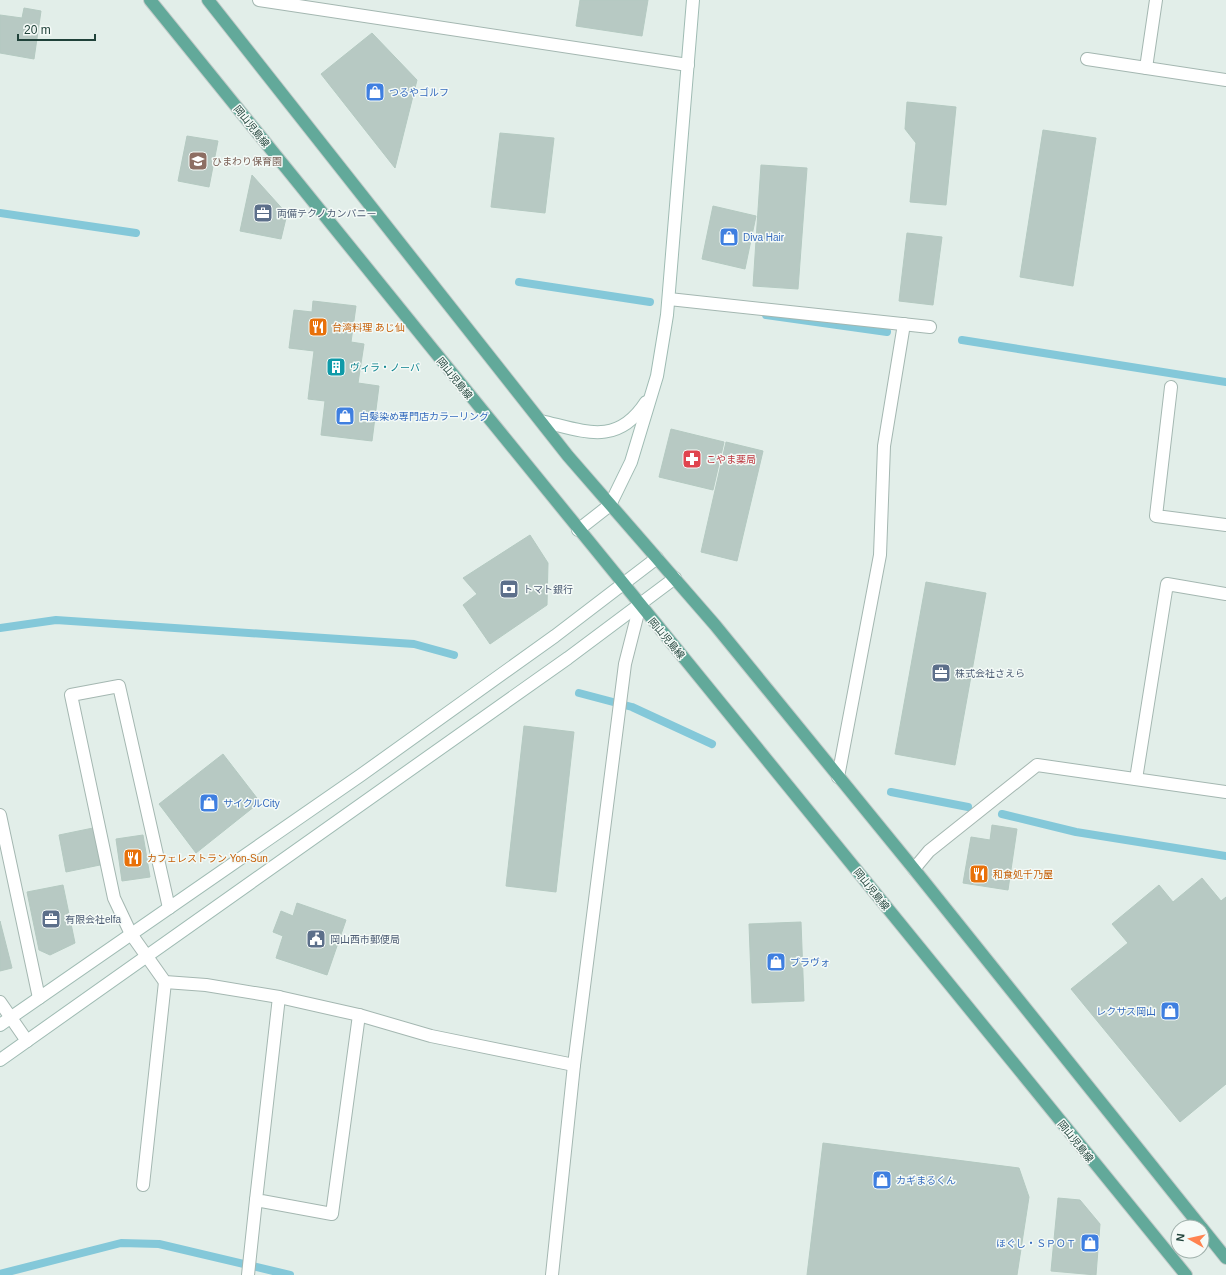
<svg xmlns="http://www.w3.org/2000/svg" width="1226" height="1275" font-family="Helvetica,'Noto Sans JP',sans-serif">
	<rect width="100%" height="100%" fill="#e2eee9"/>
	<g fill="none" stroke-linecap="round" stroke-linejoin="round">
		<!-- stream -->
		<g stroke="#84c8d9" stroke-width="8">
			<path d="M0,213L136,233"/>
			<path d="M519,282L650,302"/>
			<path d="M766,315L887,332"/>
			<path d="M962,340L1226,382"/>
			<path d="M0,628L56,620L414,644L454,655"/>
			<path d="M579,693L632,707L712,744"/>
			<path d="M891,792L968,807"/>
			<path d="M1002,814L1076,832L1226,856"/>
			<path d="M0,1274L121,1243L159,1244L290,1275"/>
		</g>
	</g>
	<!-- building -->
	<g fill="#b7c9c3" stroke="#b4c9c1">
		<path d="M580,0H648L642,36L576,26Z"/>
		<path d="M24,8L41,11L34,59L0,53V15L22,18Z"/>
		<path d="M372,33L417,80L395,168L321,74Z"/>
		<path d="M907,102L956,107L946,205L910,202L916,143L905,129Z"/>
		<path d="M1043,130L1096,138L1073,286L1020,277Z"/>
		<path d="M500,133L554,138L545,213L491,207Z"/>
		<path d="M187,136L218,141L209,187L178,181Z"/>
		<path d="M761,165L807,168L798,289L753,286Z"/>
		<path d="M252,175L287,214L281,239L240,231Z"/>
		<path d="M713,206L756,216L745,269L702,259Z"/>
		<path d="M907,233L942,237L933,305L899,301Z"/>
		<path d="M313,301L356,306L351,342L364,344L358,383L379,386L372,441L321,435L325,401L308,399L314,351L289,348L294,310L312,312Z"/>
		<path d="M671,429L724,442L713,490L659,477Z"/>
		<path d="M726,442L763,451L737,561L701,552Z"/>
		<path d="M530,535L548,563L547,605L490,644L463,605L477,594L463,578Z"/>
		<path d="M926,582L986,593L955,765L895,754Z"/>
		<path d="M524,726L574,732L556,892L506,886Z"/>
		<path d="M223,754L260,802L196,853L159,804Z"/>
		<path d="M992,825L1017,829L1008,890L963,883L971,837L990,840Z"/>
		<path d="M93,828L100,865L66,872L59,835Z"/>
		<path d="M143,835L150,877L122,881L116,839Z"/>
		<path d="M1202,878L1221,901L1226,897V1084L1180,1122L1071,989L1128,943L1112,924L1159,885L1173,902Z"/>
		<path d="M63,885L75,943L50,955L39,950L27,892Z"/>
		<path d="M297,903L346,920L327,975L276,958L283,936L273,932L281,911L293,916Z"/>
		<path d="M0,921L12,968L0,971Z"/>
		<path d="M801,922L804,1001L752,1003L749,924Z"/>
		<path d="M823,1143L1019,1168L1029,1197L1017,1275H807Z"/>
		<path d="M1058,1198L1080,1200L1100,1224L1096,1275L1051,1271Z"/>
	</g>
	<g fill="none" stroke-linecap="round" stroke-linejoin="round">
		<defs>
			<g id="street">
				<path d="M259,0L688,65"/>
				<path d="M1087,59L1226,80"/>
				<path d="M1146,68L1156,0"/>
				<path d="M669,299L930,327"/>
				<path d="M1171,387L1156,516L1226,525"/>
				<path d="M838,777L880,555L884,446L904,324"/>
				<path d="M1136,779L1167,584L1226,594"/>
				<path d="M0,815L39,998"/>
				<path d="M914,869L929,851L1037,765L1226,792"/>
				<path d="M169,908L119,686L71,695L114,898L131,934L165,982L206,985L279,997L359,1015L431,1036L574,1065"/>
				<path d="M279,997L256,1200L332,1214L359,1015"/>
				<path d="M0,1002L27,1041"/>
				<path d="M143,1185L165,982"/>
				<path d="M248,1275L256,1200"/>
				<path d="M552,1275L574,1065L625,664L640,605"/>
			</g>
			<g id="secondary">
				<path d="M541,421C584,431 617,447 646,402"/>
				<path d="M578,530L610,505L631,462L657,376L667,315L693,0"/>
				<path d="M0,1025L361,775L555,636L657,558"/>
				<path d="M0,1060L568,658L675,578"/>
			</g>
			<g id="primary">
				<path d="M150,0C494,426 840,850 1186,1275"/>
				<path d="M208,0L568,456L715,625L914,869L1201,1227"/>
				<path d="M1202,1228L1226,1258"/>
			</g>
		</defs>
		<!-- street casing -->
		<use href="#street" stroke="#a4b7b1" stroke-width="14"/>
		<!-- secondary casing -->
		<use href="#secondary" stroke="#9fbbb3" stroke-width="14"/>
		<!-- primary casing -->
		<use href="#primary" stroke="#c1cac8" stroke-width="14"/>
		<!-- street -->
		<use href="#street" stroke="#fff" stroke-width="12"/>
		<!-- secondary -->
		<use href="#secondary" stroke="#fff" stroke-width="12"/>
		<!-- primary -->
		<use href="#primary" stroke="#62a99a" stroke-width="12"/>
	</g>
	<!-- icons -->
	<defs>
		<symbol id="shop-square" viewBox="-11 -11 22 22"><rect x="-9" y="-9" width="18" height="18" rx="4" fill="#3f7fe0" stroke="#f4faf7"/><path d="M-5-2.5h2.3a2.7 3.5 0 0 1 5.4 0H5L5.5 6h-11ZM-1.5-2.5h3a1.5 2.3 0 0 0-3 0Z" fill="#fff"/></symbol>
		<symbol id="school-square" viewBox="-11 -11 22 22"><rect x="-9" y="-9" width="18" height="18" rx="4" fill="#8d6e63" stroke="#f4faf7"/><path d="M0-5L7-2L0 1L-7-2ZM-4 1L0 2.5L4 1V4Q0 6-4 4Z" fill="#fff"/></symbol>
		<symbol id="office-square" viewBox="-11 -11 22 22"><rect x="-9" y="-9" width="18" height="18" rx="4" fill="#5c6f8a" stroke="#f4faf7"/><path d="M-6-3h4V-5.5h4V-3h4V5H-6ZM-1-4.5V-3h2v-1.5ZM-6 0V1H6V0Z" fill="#fff"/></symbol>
		<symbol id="restaurant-square" viewBox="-11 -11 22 22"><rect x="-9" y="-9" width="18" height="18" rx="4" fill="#e8710a" stroke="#f4faf7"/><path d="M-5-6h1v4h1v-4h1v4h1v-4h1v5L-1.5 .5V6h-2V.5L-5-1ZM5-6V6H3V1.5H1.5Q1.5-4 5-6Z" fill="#fff"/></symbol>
		<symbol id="building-square" viewBox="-11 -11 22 22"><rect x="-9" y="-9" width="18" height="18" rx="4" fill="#0f9aa8" stroke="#f4faf7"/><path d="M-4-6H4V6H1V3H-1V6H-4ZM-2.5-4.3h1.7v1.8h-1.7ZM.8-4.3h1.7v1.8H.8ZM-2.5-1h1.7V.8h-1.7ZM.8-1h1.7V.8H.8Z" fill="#fff"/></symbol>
		<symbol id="pharmacy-square" viewBox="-11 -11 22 22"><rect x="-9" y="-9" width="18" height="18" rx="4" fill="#e0444e" stroke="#f4faf7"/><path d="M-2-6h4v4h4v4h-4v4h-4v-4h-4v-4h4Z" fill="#fff"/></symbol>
		<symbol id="bank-square" viewBox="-11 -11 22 22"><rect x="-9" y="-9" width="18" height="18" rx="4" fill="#5c6f8a" stroke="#f4faf7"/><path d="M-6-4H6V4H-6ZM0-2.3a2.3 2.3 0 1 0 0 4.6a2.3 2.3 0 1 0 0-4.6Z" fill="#fff"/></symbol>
		<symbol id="civic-square" viewBox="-11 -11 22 22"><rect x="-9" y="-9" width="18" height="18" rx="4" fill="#5c6f8a" stroke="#f4faf7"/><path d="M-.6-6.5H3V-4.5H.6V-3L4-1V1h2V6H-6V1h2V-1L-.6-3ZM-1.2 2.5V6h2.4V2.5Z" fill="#fff"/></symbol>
	</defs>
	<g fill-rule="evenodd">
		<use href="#shop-square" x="364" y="81" width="22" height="22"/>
		<use href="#school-square" x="187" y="150" width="22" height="22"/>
		<use href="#office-square" x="252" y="202" width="22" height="22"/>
		<use href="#shop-square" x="718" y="226" width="22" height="22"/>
		<use href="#restaurant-square" x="307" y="316" width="22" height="22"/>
		<use href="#building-square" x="325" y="356" width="22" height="22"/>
		<use href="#shop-square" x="334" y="405" width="22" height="22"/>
		<use href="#pharmacy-square" x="681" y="448" width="22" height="22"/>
		<use href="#bank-square" x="498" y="578" width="22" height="22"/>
		<use href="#office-square" x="930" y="662" width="22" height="22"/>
		<use href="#shop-square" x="198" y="792" width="22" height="22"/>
		<use href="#restaurant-square" x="122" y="847" width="22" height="22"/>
		<use href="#restaurant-square" x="968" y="863" width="22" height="22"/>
		<use href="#office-square" x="40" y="908" width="22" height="22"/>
		<use href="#civic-square" x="305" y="928" width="22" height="22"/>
		<use href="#shop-square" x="765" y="951" width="22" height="22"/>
		<use href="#shop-square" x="1159" y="1000" width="22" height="22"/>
		<use href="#shop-square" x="871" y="1169" width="22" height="22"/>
		<use href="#shop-square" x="1079" y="1232" width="22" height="22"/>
	</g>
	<g text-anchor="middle" stroke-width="3" stroke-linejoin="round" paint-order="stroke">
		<!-- shop labels -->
		<g font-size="10" fill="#366cbe" stroke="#f4faf7" text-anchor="start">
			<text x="389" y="96">つるやゴルフ</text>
			<text x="743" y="241">Diva Hair</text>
			<text x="359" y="420">白髪染め専門店カラーリング</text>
			<text x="223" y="807">サイクルCity</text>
			<text x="790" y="966">ブラヴォ</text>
			<text x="1156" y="1015" text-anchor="end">レクサス岡山</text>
			<text x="896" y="1184">カギまるくん</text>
			<text x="1076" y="1247" text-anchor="end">ほぐし・ＳＰＯＴ</text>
		</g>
		<!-- street labels -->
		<g font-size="10" fill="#20423a" stroke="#f4faf7">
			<text transform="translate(252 126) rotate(51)" y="4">岡山児島線</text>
			<text transform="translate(455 378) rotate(51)" y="4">岡山児島線</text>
			<text transform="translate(667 638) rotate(50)" y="4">岡山児島線</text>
			<text transform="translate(872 889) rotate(51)" y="4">岡山児島線</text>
			<text transform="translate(1076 1141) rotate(51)" y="4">岡山児島線</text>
		</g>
		<!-- education labels -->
		<g font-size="10" fill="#785e54" stroke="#f4faf7" text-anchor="start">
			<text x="212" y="165">ひまわり保育園</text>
		</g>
		<!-- service labels -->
		<g font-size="10" fill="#4e5e75" stroke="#f4faf7" text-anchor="start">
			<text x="277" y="217">両備テクノカンパニー</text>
			<text x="523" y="593">トマト銀行</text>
			<text x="955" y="677">株式会社さえら</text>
			<text x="65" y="923">有限会社elfa</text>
			<text x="330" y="943">岡山西市郵便局</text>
		</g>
		<!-- food labels -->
		<g font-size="10" fill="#c56008" stroke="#f4faf7" text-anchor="start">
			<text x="332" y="331">台湾料理 あじ仙</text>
			<text x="147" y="862">カフェレストラン Yon-Sun</text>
			<text x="993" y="878">和食処千乃屋</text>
		</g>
		<!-- culture labels -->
		<g font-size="10" fill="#0d838f" stroke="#f4faf7" text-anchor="start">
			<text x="350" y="371">ヴィラ・ノーバ</text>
		</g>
		<!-- health labels -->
		<g font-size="10" fill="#be3a42" stroke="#f4faf7" text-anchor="start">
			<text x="706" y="463">こやま薬局</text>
		</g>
	</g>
	<!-- north arrow -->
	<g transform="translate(1190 1239) rotate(278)"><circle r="19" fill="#f4faf7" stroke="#9fb0ab"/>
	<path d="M0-3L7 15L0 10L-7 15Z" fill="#ff8350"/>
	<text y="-6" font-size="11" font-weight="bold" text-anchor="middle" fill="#20423a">N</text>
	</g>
	<!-- scale -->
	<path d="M18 34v6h77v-6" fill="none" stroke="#20423a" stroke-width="2"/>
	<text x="24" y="34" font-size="12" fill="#20423a" stroke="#f4faf7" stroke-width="3" paint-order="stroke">20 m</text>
</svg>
